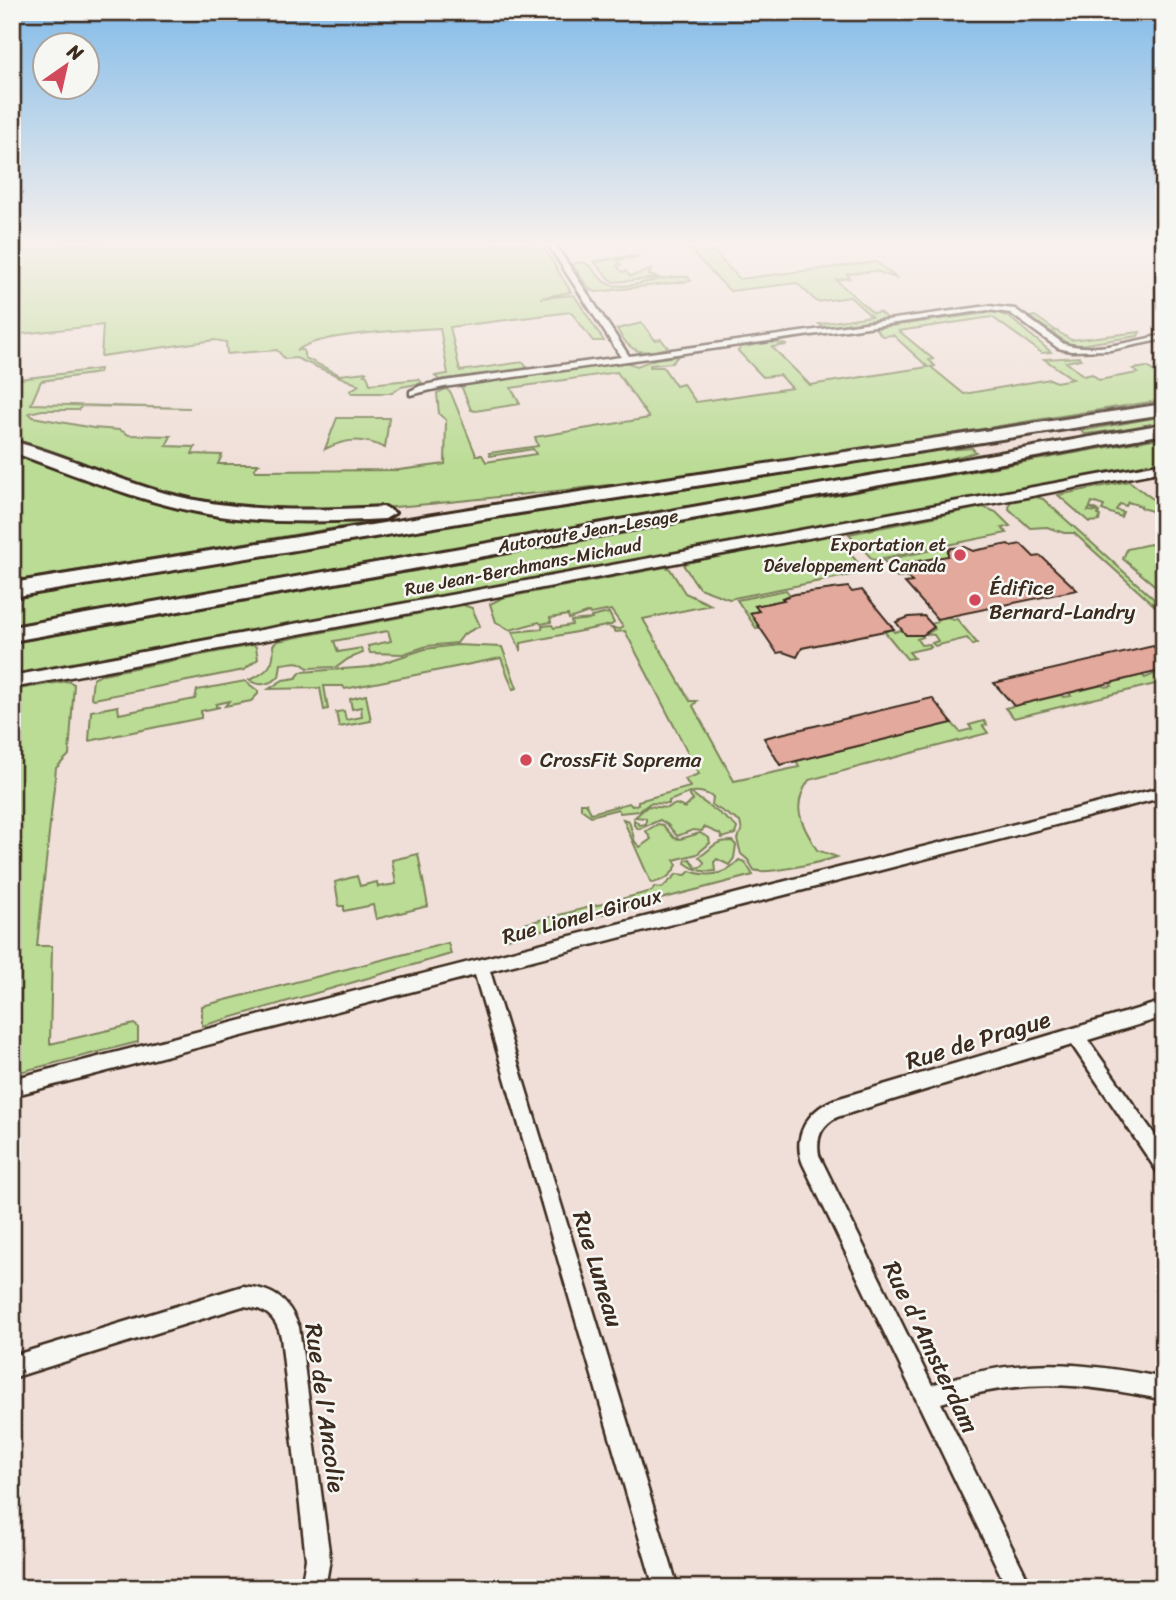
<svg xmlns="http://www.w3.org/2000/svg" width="1176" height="1600" font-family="Sriracha,sans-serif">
	<rect width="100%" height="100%" fill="#f0dfd8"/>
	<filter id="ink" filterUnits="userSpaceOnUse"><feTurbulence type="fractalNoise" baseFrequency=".0143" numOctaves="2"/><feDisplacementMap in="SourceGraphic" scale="14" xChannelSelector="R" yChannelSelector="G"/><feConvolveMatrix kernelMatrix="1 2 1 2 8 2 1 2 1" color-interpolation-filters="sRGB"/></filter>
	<g filter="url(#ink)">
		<!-- green -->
		<g fill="#bbdc95" stroke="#7b835a" stroke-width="2">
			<path d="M12,243H541L571,292L540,298L574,295L604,341H593L571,312L450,327L460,371L523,362L527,368L439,380L435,376L448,374L440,328C409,330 318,333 298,350H303L305,358L340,375L366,372L364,375H367L370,384L419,379L422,383L401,387L392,393H352L350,391L359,385L296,358L285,359L277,350L227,354L226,342L215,340L101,356L103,325L12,335Z"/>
			<path d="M683,243H705L740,279L876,262L898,279L876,271L847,274L850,278L836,280L873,313L879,312L887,318L824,327L819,324L871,316L850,297L817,302L797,283L730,291Z"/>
			<path d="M629,256L640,257L617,260L621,265L617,266L622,272L626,271L630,276L651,270L649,275L660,278L613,282L594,262Z"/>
			<path d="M582,262C595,265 598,282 611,285C637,289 664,274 688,277L691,281L597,292L590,290L572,264Z"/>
			<path d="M995,312L1009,317L1051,352L1042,353L992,317L899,331L933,359L929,360L935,366L931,367L964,394L1050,379L1056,382L1073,379L1044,359L1079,357L1081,359L1066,362L1084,376L1092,374L1099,380L1138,373L1133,369L1147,367L1153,371L1164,369V400C949,432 734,474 518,495C416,505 310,520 207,503C141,491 76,461 12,438V380L100,369L99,373L41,381L31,404L190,408L82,406L78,410H42L29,413L33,417L93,428L120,430L129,435L171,436L166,446L195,447L192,454L222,455L218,464H259L254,469L256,471L399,470L445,464L446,420L439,414L437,393L446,389L451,393L476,455H482L486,462L536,454L533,449L490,456L489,453L538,446L535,437L649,418L617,372L511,388L520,404L475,411L471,410L462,388L467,384L625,362L637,366L655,359L678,356L672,363L650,365V367H663L676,386L683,384L696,402L792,388L780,375L763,377L738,351L741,347L773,342L787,345L772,347L810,385L928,367L893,335L882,336L875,328Z"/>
			<path d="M1035,316L1055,330L1053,331H1057L1071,340L1140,332L1138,336L1072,346L1030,317Z"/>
			<path d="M642,323L655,340L661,339L668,348C641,355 630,354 617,329Z"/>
			<path d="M1164,416V424L1085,434L1081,431Z"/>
			<path d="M337,418H389L385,448C363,438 347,438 325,449Z"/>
			<path d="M1164,437V461L12,674V643Z"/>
			<path d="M972,448L976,452L920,467L12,626V599L314,547L933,451Z"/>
			<path d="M12,451L185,511L264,520L371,517L372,522L12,581Z"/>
			<path d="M1129,481L1162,506L1155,511L1164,520L1152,514V511L1141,508V506L1128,502L1126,506L1120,504L1116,510L1123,512L1121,517L1102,510L1104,506L1092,502L1090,507L1099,511L1090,508L1088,511L1099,512L1098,515L1100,516L1099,521L1089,522L1058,495Z"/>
			<path d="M1036,497L1043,499L1153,598L1155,606L1074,533H1064L1047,527L1030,528L1009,509L1010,502Z"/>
			<path d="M983,507L996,512L1010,526L1002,528L1007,533L873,560L849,534Z"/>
			<path d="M834,535L866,572L729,599L699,588L684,566L685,563Z"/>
			<path d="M1150,544L1164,553V564L1158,566L1164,570V593L1123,559L1127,549Z"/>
			<path d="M943,548L949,550L950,558L942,560L940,557L908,563L910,566L900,568L906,576L898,578L883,560Z"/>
			<path d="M666,567L670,569L685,593L711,605L643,619L690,701H697L693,706L734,781L799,767L796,761L952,723L960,732L972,729L969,725L984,721L987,725L983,726L988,733L809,780C790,808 802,824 817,850L837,857C822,862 766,875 754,870L748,860L741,854L737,839L742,831L740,822L712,805L713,797C693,786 687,795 669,801V804L650,803L639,811L620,813L618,809L591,816L581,809V803H586L591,813L629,803L632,806L638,804V801L690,787L685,779L699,774L625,631L616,632L611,628L620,629L623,627L611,610L590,614L589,612L569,619L568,615L550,618L551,622L541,624L539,622L510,630L496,622L490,604L502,598Z"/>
			<path d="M786,590L790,595L783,598L784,600L756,606L759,611L751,613L760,627L756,628L737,600Z"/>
			<path d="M463,605L472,608L480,626L464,634L457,643L427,646L403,654L370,653L368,646L391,641L388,631L334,641L338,652L361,648L363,653L348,659L337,667L308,668C296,660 299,662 281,664L279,677C270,684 259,687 249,680C267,673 276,664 273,645L278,641Z"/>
			<path d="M609,613L614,623L611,625L521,643V651L512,632L542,629V626L552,625L554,628L572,625L571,621L592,619L591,617Z"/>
			<path d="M949,617L952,620L957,619L977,643L973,645L967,638L935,646L932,643L938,641L934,635L926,634L935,629L931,624L938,622L936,619Z"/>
			<path d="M892,629L894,632L902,630L906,635H921L923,637L917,639L921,645L929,644L931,647L909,652L914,658L907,659L884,631Z"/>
			<path d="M253,645L256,647L258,659L244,670L94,699L91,697L93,679L103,674Z"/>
			<path d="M456,645L502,647L517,688L513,689L501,658L345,689L343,686H324L328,709L324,710L320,688L269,689L283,680L296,678L301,672L370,667L425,649Z"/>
			<path d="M1164,670V682L1014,718L1005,708L1061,695L1063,697L1071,696L1069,693L1103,685L1105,687L1112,686L1110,683L1142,675L1145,678Z"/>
			<path d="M68,681L74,684L69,755L56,768L37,946H52L50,1044L134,1024L138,1027V1042L12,1074V690Z"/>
			<path d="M245,681L258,691V694L251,701L225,706L229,701L216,704V707H220L201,711V718L89,741L91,711L118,706L119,714L195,699L197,690Z"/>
			<path d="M366,695L371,721L339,727L336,712L344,711L346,720L362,717L361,707L352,709L350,699Z"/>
			<path d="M693,794C699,800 734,822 737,828L735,834L722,838L720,834L704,827L702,831L693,830L677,836L668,825L660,820L639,829L634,825V820L640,825L646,824V818L635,817L648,806L667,808L676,804L685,808L693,800L689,795Z"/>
			<path d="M623,819L629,821L635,842L640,847L651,839L646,831L658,824L663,825L674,838L680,839L700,833L709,838L710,843L697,854L674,860L677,865C671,877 663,881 651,883Z"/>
			<path d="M732,841L736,845L734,858L729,865L717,859L714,862L715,871C704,873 694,870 685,863L686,860L690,859L696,868L703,866L704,862L699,857C714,848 712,841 732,841Z"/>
			<path d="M418,854L428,906L376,919L373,905L344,911V906H339L335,882L357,876L360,886L377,882L378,887L396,884L392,860Z"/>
			<path d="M739,860L745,862L753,875L507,939L505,929L652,891L654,887L662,888L677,874L686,875L690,871C709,878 725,875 739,860Z"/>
			<path d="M448,943L451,954L202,1026V1006Z"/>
		</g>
		<!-- building -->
		<g fill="#e2a99c" stroke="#3b2a1e" stroke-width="2">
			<path d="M1008,544L1011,546L1021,544L1034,557L1041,556L1077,590L937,619L905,583L912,582L899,568L910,566L907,563L948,556V551L951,548L965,547L973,551Z"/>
			<path d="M848,587L852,592L862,590L894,629L802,648L797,657L783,652L777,653L750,613L759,611L755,606L784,600L782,598L795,594Z"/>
			<path d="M924,616L934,627L923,635H906L896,622L909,617Z"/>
			<path d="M1153,646L1164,656V670L1014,706L994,683Z"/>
			<path d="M932,698L952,723L780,765L764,738Z"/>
		</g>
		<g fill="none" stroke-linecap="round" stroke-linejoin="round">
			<defs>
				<g id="street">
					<path d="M547,243H554L629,356L988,306L1015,309L1064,344C1096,353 1132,341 1164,335V339L1111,350L1071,351L1058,348L1010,313L988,310L444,387L410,395V391L420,386L444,381L621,357Z"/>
					<path d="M1164,787V797L490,971L678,1588H654L475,975L12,1096V1079L766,886Z"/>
					<path d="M1164,1001V1017L1088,1040L1164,1148V1173L1157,1171L1072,1045L837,1117C821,1126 816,1137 819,1155L932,1385C1016,1356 1079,1361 1164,1378V1400C1083,1383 1022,1377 941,1403L1032,1588H1007L803,1164C792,1137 807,1111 833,1100Z"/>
					<path d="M243,1286C274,1289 288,1299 299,1327L330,1559L325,1588H301L306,1559L281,1337C276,1316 264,1308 243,1306L12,1378V1356Z"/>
				</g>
				<path id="secondary" d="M1164,463V471L12,688V676Z"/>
				<g id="highway">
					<path d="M1164,404V414L513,514L12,597V583L513,502Z"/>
					<path d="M1164,424V434L12,641V627Z"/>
					<path d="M12,441C64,454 113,479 165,493C238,513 311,511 385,507L395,513L385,519C326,522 266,524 207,514C140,502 76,475 12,452Z"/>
				</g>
			</defs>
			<!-- street casing -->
			<use href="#street" stroke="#3b2a1e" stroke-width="5"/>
			<!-- secondary casing -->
			<use href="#secondary" stroke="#3b2a1e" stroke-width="5"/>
			<!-- highway casing -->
			<use href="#highway" stroke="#3b2a1e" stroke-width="6"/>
			<!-- street -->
			<use href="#street" fill="#f6f6f2" fill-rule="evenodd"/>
			<!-- secondary -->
			<use href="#secondary" fill="#f6f6f2" fill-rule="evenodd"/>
			<!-- highway -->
			<use href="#highway" fill="#f6f6f2" fill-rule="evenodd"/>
		</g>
	</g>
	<!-- sky -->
	<linearGradient id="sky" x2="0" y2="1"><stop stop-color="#83bbe9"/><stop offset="0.52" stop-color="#f8f1ed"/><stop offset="1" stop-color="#f8f1ed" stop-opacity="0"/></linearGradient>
	<rect width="1176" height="467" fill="url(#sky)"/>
	<!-- markers -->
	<g fill="#d1495b" stroke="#f6f6f2" stroke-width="2.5">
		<circle cx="960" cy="555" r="7"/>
		<circle cx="975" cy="600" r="7"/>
		<circle cx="526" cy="760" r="7"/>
	</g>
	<g text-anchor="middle" stroke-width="5" stroke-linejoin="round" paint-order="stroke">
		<!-- far-street labels -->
		<g font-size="18" fill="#3b2a1e" stroke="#f6f6f2">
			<text transform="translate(588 531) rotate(-10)" y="6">Autoroute Jean-Lesage</text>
			<text transform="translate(523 567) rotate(-11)" y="6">Rue Jean-Berchmans-Michaud</text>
		</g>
		<!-- far-poi labels -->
		<g font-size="18" fill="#3b2a1e" stroke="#f6f6f2" text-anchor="end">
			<text x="946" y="551">Exportation et<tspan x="946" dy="21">Développement Canada</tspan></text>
		</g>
		<!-- poi labels -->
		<g font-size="21" fill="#3b2a1e" stroke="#f6f6f2" text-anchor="start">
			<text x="989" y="595">Édifice<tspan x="989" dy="24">Bernard-Landry</tspan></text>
			<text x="540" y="767">CrossFit Soprema</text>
		</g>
		<!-- street labels -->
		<g font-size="21" fill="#3b2a1e" stroke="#f6f6f2">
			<text transform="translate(582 916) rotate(-15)" y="7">Rue Lionel-Giroux</text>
		</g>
		<!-- near-street labels -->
		<g font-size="24" fill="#3b2a1e" stroke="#f6f6f2">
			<text transform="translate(978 1040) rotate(-17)" y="8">Rue de Prague</text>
			<text transform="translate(598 1269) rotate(73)" y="8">Rue Luneau</text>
			<text transform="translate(931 1347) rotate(64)" y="8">Rue d'Amsterdam</text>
			<text transform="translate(325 1408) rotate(82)" y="8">Rue de l'Ancolie</text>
		</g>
	</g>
	<!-- margin -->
	<rect width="1176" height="1600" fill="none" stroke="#f6f6f2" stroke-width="42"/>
	<rect x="21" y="21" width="1134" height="1558" fill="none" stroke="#3b2a1e" stroke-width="2.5" filter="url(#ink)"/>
	<!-- north arrow -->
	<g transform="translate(66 66) rotate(34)"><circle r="33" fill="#f6f6f2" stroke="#aba49d" stroke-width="2"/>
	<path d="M0-5L12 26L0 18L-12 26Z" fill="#d1495b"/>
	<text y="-10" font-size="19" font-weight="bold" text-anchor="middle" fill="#3b2a1e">N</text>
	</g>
</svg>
